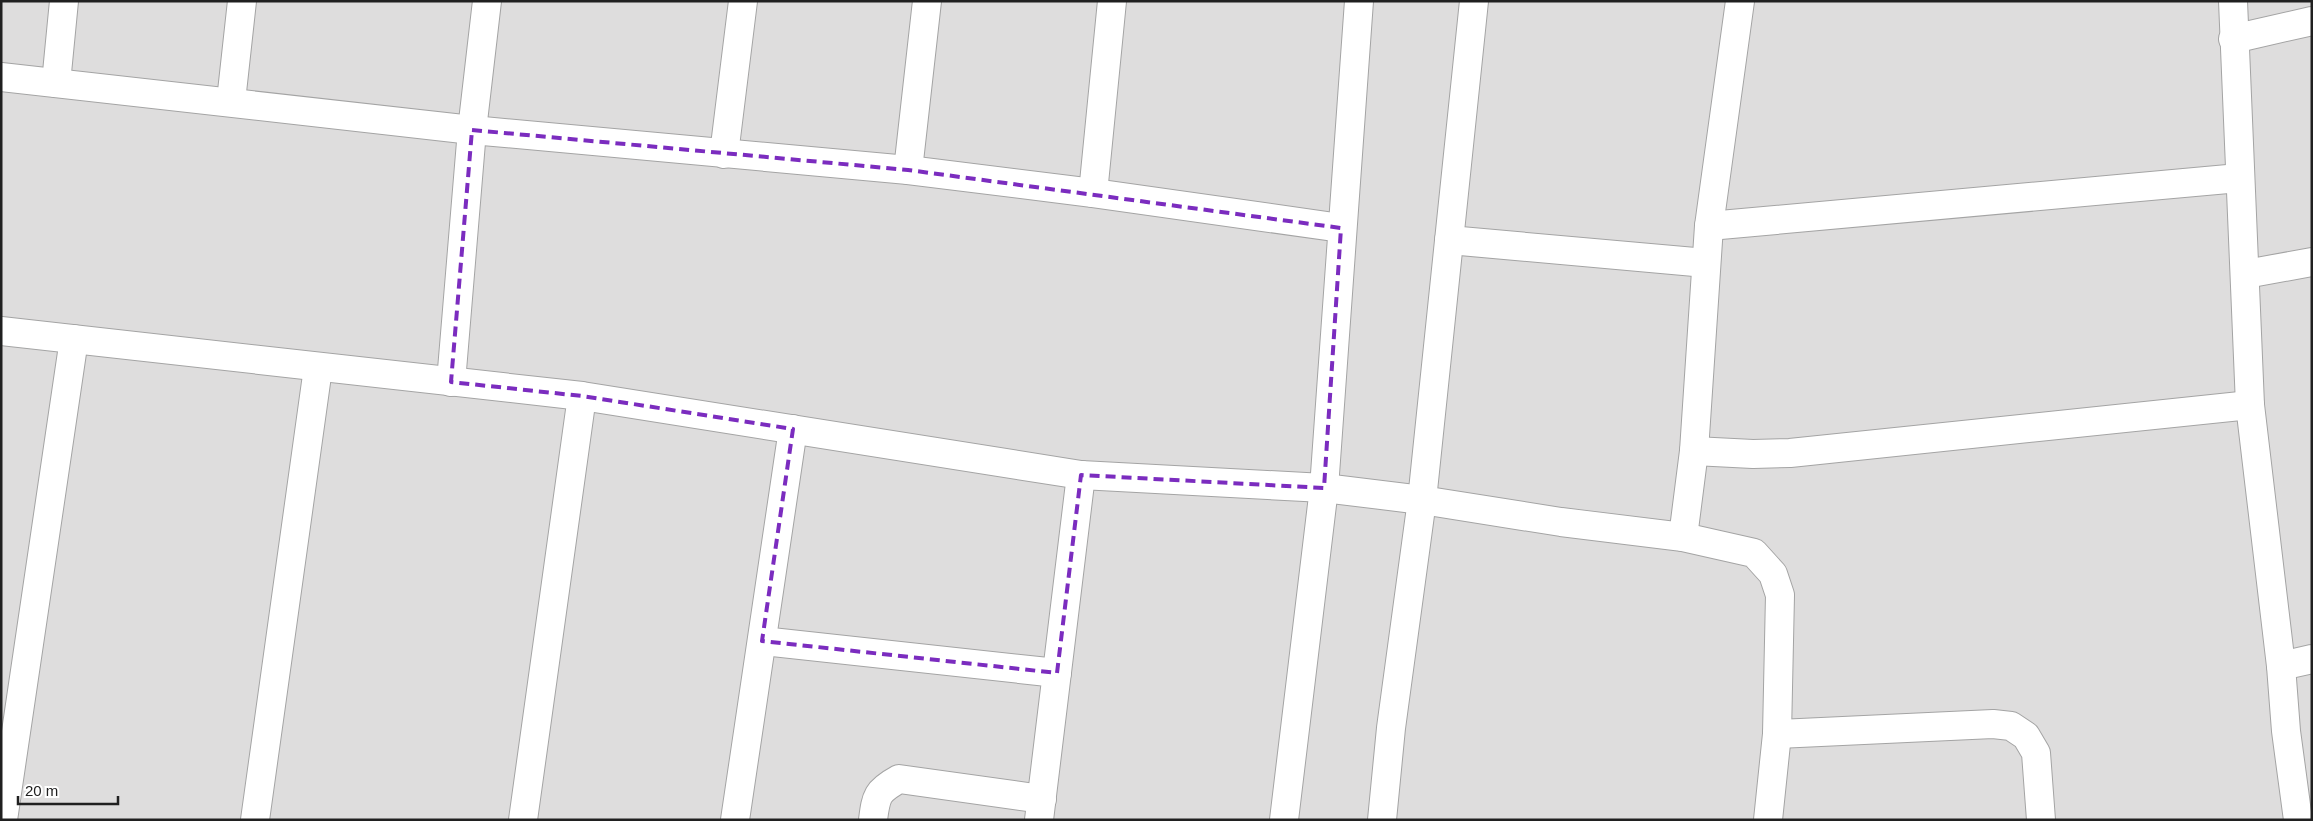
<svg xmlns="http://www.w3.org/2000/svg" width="2313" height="821" font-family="Arial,sans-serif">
	<rect width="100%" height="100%" fill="#f0ece7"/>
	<!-- residential -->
	<rect fill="#dedddd" x="1" y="1" width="2311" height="819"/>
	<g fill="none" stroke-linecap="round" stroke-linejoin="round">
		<defs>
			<g id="minor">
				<path d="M2233,1L2250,405L2281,666L2286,731L2298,820"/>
				<path d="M2233,39L2312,21"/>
				<path d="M1,77L472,130L908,170L1093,193L1341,228"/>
				<path d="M56,83L64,1"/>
				<path d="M231,101L242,1"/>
				<path d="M724,154L743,1"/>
				<path d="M908,170L927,1"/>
				<path d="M1093,193L1112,1"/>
				<path d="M1709,226L2239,178"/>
				<path d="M1449,240L1706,263"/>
				<path d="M2246,274L2312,262"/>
				<path d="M1,331L582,396L1081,475L1324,488L1422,500L1561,522L1683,537L1754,553L1773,574L1780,595L1777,734L1768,820"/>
				<path d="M451,382L472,130L487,1"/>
				<path d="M1694,451L1753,454L1790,453L2250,405"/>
				<path d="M1683,537L1694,451L1709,226L1740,1"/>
				<path d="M762,641L1057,673"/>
				<path d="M2281,666L2312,659"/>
				<path d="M1777,734L1993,724L2011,726L2026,736L2036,753L2041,820"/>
				<path d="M3,820L74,339"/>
				<path d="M255,820L318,368"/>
				<path d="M523,820L582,396"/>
				<path d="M735,820L793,429"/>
				<path d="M873,820C876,796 877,791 899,779L1042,799"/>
				<path d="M1039,820L1081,475"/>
				<path d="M1284,820L1324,488L1359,1"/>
				<path d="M1382,820L1391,728L1422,500L1474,1"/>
			</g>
		</defs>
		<!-- minor casing -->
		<use href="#minor" stroke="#a4a4a4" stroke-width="30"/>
		<!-- minor -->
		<use href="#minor" stroke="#fff" stroke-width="28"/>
	</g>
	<!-- marked area -->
	<path fill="none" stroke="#7b2cbf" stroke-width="4" stroke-dasharray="10 6" stroke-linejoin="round" d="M472,130L908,170L1341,228L1324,488L1081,475L1057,673L762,641L793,429L582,396L451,382Z"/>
	<!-- border -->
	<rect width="2313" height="821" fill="none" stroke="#202020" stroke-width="5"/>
	<!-- scale -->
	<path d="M18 796v8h100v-8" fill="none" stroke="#202020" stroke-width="2.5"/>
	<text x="25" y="796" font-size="15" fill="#202020" stroke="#ffffff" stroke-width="4" paint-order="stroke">20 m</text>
</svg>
